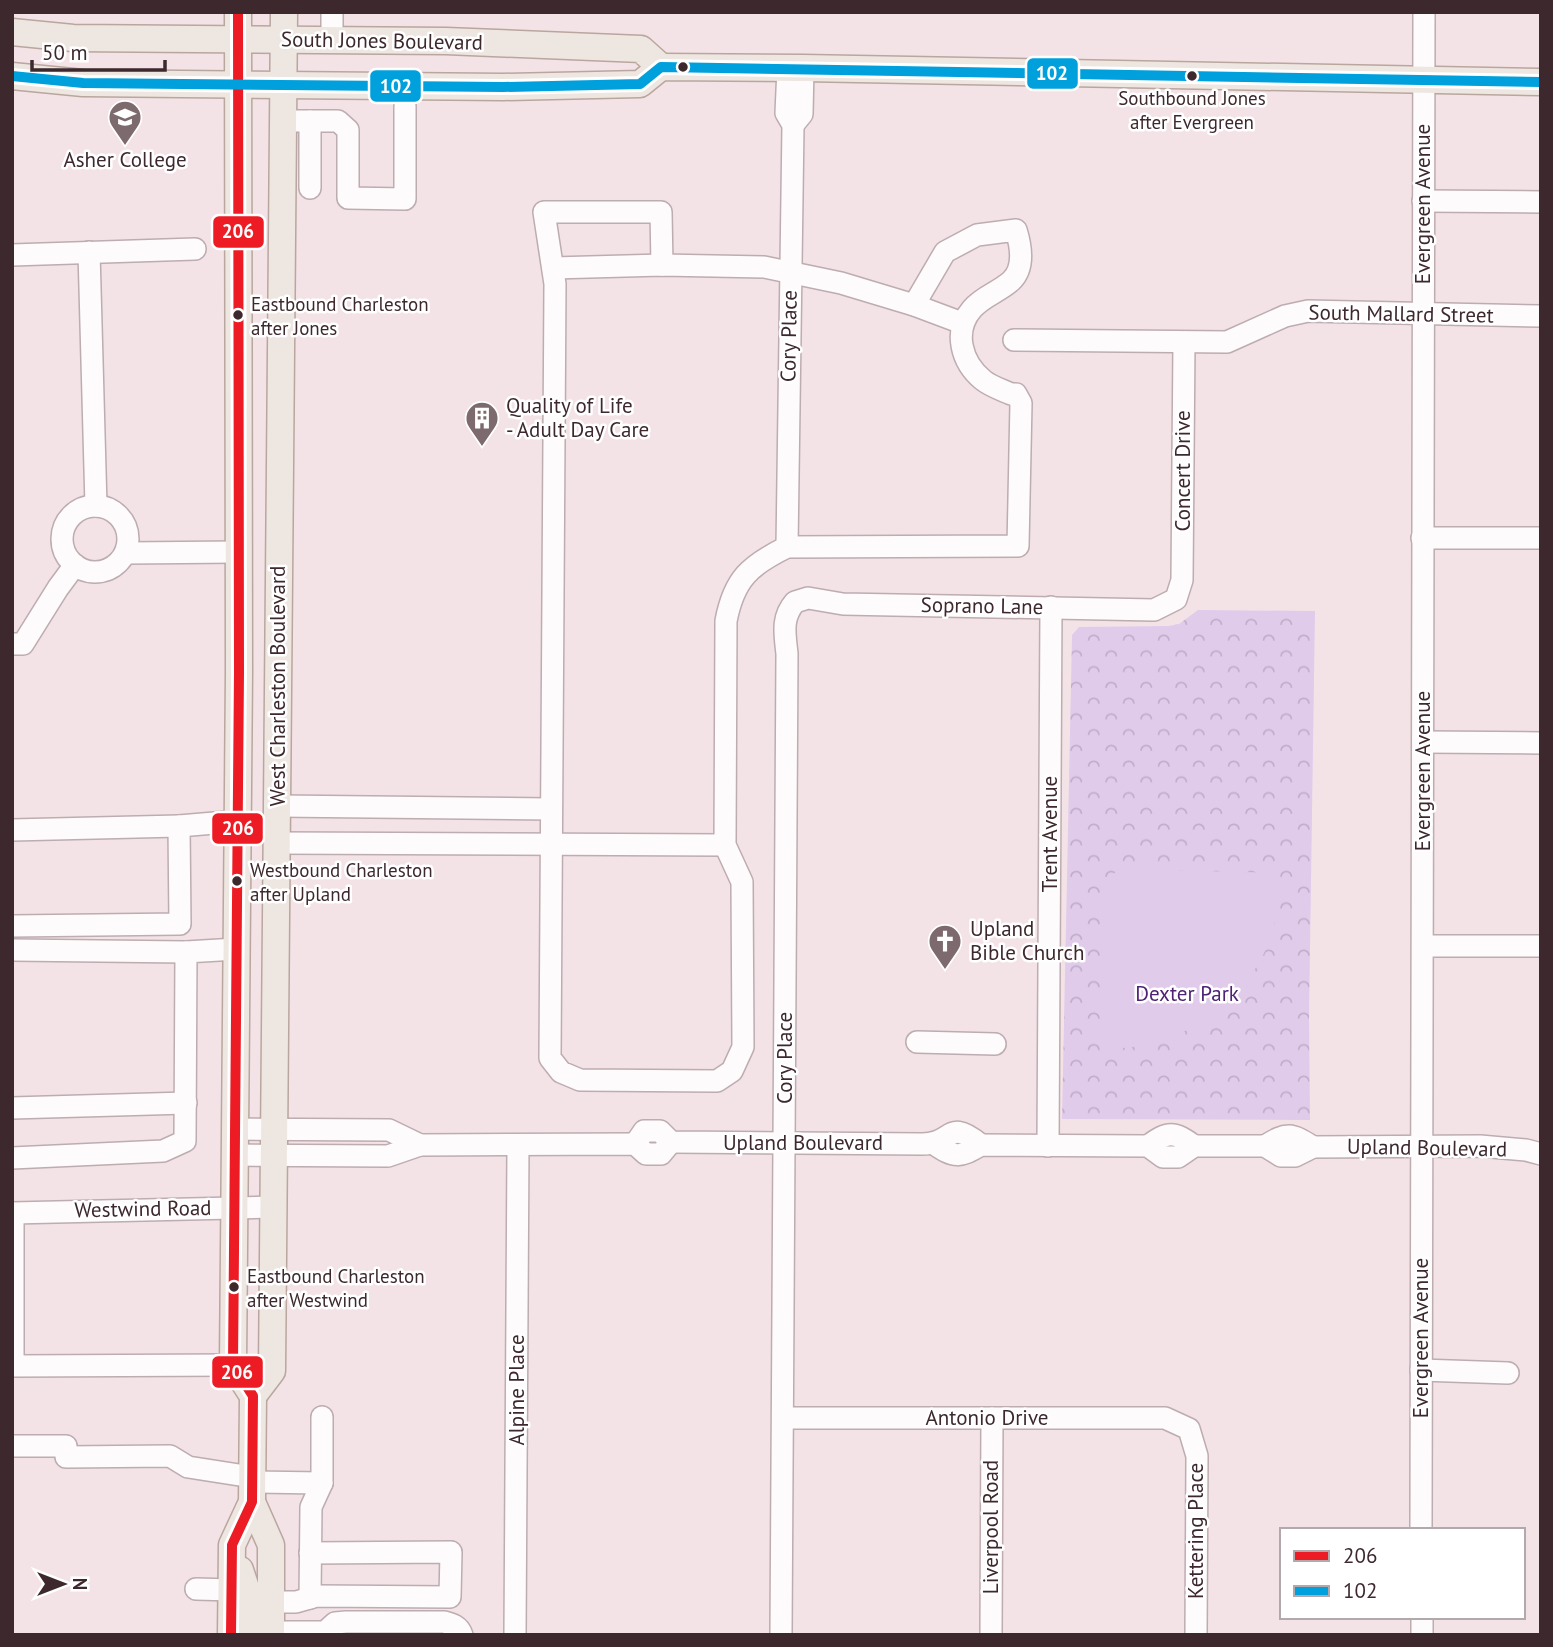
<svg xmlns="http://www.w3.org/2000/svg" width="1553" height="1647" font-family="'PT Sans',sans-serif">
	<defs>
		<pattern id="park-crowns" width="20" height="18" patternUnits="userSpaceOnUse" patternTransform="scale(1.75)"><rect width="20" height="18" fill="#e0cbeb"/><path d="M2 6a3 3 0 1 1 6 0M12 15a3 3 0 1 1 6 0" fill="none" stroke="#c1aeca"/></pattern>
	</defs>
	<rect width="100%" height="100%" fill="#f4e3e6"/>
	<!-- park -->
	<path fill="url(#park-crowns)" d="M1198,610L1315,611L1309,1017L1310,1120L1062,1119L1072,635L1079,627L1169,626L1179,624Z"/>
	<!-- pitch -->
	<path fill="#e0cbeb" d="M1119,869L1280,873C1279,898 1277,924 1267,947C1237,1013 1172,1050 1101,1049V885Z"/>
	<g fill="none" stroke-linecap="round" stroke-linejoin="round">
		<defs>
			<g id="minor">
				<path d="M332,12V40"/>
				<path d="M283,121H338L348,130V198L405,199V106"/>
				<path d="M310,121V188"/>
				<path d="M793,125L802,114L803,68"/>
				<path d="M1423,201L1541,202"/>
				<path d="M89,252L96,506"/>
				<path d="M12,255L195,249"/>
				<path d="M662,265L661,212H544L555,284L550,1058L561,1072L580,1080L717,1081L732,1071L743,1047L742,882L725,845L726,621C734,579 750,565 787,547L1018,546L1021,403L1016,394H1011C1002,390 990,386 983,380C961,362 953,331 972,309C983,296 999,292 1011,281C1025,268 1021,246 1016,230L977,235L945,252L914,305"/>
				<path d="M553,268L662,265L764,267L841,283L914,305L962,323"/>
				<path d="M1014,340L1227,342L1285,316L1308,311L1541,316"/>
				<circle cx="95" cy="539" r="33"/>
				<path d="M1422,538H1541"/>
				<path d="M787,547L793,125L786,113L788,68"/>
				<path d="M125,553L239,552"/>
				<path d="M12,644H23L58,588L75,565"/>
				<path d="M1423,742L1541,743"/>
				<path d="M278,806L551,809"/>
				<path d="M12,830L179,826"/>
				<path d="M277,843L725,845"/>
				<path d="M12,926L180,924L179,826L238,821"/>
				<path d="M1423,946H1541"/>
				<path d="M12,950L186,952"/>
				<path d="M917,1042L995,1044"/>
				<path d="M12,1108L186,1103"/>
				<path d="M234,1129L389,1130L420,1145"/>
				<path d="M635,1144L644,1131H660L671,1142L922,1144C954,1144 947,1117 981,1145"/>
				<path d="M934,1144C955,1158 959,1158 981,1145L1148,1146L1163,1157H1178L1194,1146H1265L1281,1156H1295L1313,1147L1480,1146L1526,1150L1541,1154"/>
				<path d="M1048,1146L1051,607"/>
				<path d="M1148,1146C1168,1131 1174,1131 1194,1146"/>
				<path d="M1265,1146C1287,1132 1291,1133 1313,1147"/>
				<path d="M234,1155L388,1156L420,1145L635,1144L646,1154H661L671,1142"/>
				<path d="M12,1158L163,1151L185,1141L186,952L236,949"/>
				<path d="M12,1213L273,1207"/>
				<path d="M13,1213V1366L233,1365"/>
				<path d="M1421,1370L1508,1373"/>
				<path d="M783,1418H1165L1189,1429L1197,1456L1196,1635"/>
				<path d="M12,1446H66V1457L170,1456L188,1467L252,1477"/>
				<path d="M252,1482L322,1483"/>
				<path d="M1421,1530L1424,12"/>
				<path d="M196,1589L232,1590"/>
				<path d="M310,1598L311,1507L322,1483V1417"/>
				<path d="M271,1602H296L317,1596L450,1597L451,1552L310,1553"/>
				<path d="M1422,1617V1635"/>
				<path d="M271,1632H325L335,1623L346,1622H444C452,1624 459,1626 462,1635"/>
				<path d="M515,1635L518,1145"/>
				<path d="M781,1635L787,654C785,634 781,618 795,602L808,598L843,604L1154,610L1176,599L1182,580L1184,342"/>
				<path d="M991,1635L992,1418"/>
			</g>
			<g id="major">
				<path d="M12,32L73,38L446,41L641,49L661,67"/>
				<path d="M12,76L83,83L503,87L640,84L661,67L803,68L1541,82"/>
				<path d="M253,1396L272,1371L284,12"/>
				<path d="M252,1502L271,1545V1635"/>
				<path d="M240,1570L250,1600L252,1623L257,1635"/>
				<path d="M231,1635L232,1545L252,1502L253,1396L233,1365L239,672L238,12"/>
			</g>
		</defs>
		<!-- minor casing -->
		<use href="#minor" stroke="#bdacb0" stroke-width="24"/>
		<!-- major casing -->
		<use href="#major" stroke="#b9a69e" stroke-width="29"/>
		<!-- minor -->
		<use href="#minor" stroke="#fdfbfb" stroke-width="21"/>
		<!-- major -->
		<use href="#major" stroke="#eee6e1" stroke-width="26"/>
		<defs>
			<path id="bus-1" d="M231,1635L232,1545L252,1502L253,1396L233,1365L239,672L238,12"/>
			<path id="bus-2" d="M12,76L83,83L503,87L640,84L661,67L1541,82"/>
		</defs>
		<!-- bus-1 casing -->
		<use href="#bus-1" stroke="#fff" stroke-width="16"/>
		<!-- bus-2 casing -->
		<use href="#bus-2" stroke="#fff" stroke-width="16"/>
		<!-- bus-1 -->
		<use href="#bus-1" stroke="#ed1b24" stroke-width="10"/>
		<!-- bus-2 -->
		<use href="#bus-2" stroke="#00a0dc" stroke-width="10"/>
	</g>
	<!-- icons -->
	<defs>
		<symbol id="university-pin" viewBox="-11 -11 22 30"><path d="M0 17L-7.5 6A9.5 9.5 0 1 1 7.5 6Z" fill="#7d6a6e" stroke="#fff"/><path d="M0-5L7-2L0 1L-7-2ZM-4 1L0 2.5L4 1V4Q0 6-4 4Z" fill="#fff"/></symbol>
		<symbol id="building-pin" viewBox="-11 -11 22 30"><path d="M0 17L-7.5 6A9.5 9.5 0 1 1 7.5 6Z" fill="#7d6a6e" stroke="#fff"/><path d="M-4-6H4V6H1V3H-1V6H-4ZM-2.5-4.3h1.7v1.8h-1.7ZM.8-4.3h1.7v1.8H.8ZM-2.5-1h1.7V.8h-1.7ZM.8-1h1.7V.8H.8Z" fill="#fff"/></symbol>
		<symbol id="church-pin" viewBox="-11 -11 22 30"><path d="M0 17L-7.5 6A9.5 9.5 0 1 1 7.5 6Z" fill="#7d6a6e" stroke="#fff"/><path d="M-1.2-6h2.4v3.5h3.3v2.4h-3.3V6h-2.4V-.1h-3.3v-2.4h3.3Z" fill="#fff"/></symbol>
	</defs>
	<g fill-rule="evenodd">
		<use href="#university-pin" x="106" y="98" width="38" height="52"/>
		<use href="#building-pin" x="463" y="399" width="38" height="52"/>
		<use href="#church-pin" x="926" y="922" width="38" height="52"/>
	</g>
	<!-- markers -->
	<g fill="#3d292d" stroke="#fff" stroke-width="2.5">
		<circle cx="683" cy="67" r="6"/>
		<circle cx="1192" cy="76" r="6"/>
		<circle cx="238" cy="315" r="6"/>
		<circle cx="237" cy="881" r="6"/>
		<circle cx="234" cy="1287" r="6"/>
	</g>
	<g text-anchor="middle" stroke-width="5" stroke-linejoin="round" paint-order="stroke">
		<!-- bus labels -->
		<g font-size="19" fill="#3d292d" stroke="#fff" text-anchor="start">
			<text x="1192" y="105" text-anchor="middle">Southbound Jones<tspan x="1192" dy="24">after Evergreen</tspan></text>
			<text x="251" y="311">Eastbound Charleston<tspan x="251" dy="24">after Jones</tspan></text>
			<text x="250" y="877">Westbound Charleston<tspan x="250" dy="24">after Upland</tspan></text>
			<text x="247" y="1283">Eastbound Charleston<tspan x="247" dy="24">after Westwind</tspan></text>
		</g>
		<!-- street labels -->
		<g font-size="21" fill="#3d292d" stroke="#fff">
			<text transform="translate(382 41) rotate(1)" y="7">South Jones Boulevard</text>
			<text transform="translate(1423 204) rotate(-90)" y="7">Evergreen Avenue</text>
			<text transform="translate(1401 314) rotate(1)" y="7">South Mallard Street</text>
			<text transform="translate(789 336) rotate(-89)" y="7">Cory Place</text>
			<text transform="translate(1183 471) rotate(-90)" y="7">Concert Drive</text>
			<text transform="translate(982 606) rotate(1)" y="7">Soprano Lane</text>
			<text transform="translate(278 686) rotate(-90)" y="7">West Charleston Boulevard</text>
			<text transform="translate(1423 771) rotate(-90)" y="7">Evergreen Avenue</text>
			<text transform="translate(1050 834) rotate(-90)" y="7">Trent Avenue</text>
			<text transform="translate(785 1058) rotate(-90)" y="7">Cory Place</text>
			<text x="803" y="1150">Upland Boulevard</text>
			<text transform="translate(1427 1148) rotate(1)" y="7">Upland Boulevard</text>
			<text transform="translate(143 1209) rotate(-1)" y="7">Westwind Road</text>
			<text transform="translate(1421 1338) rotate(-90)" y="7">Evergreen Avenue</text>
			<text transform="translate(517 1390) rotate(-90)" y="7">Alpine Place</text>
			<text x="987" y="1425">Antonio Drive</text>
			<text transform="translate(991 1527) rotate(-90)" y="7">Liverpool Road</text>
			<text transform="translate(1196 1531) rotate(-90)" y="7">Kettering Place</text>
		</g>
		<!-- poi labels -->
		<g font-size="21" fill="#3d292d" stroke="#fff" text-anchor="start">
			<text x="125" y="167" text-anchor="middle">Asher College</text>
			<text x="506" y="413">Quality of Life<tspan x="506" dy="24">- Adult Day Care</tspan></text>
			<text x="970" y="936">Upland<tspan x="970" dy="24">Bible Church</tspan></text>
		</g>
		<!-- park labels -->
		<g font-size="21" fill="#4f2276" stroke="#fff">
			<text x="1187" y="1001">Dexter Park</text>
		</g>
	</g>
	<g stroke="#fff" stroke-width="2.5">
		<rect x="1026" y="57" width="53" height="33" rx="7" fill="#00a0dc"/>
		<rect x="369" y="69" width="53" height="34" rx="7" fill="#00a0dc"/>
		<rect x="212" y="215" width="53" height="34" rx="7" fill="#ed1b24"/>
		<rect x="211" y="812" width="53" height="33" rx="7" fill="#ed1b24"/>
		<rect x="211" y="1355" width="53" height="34" rx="7" fill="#ed1b24"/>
	</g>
	<g font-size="19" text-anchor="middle" font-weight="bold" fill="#fff">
		<text x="1052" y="80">102</text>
		<text x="396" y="93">102</text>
		<text x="238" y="238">206</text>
		<text x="238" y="835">206</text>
		<text x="237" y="1379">206</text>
	</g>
	<!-- border -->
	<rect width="1553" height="1647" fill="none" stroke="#3d292d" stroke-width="28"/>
	<!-- legend -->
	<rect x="1280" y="1528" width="245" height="91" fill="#ffffff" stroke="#b1a9ab" stroke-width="2"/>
	<rect x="1294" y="1551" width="35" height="10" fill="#ed1b24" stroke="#b1a9ab" stroke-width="2"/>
	<text x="1343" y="1563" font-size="21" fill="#3d292d">206</text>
	<rect x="1294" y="1586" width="35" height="10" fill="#00a0dc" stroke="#b1a9ab" stroke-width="2"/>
	<text x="1343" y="1598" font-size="21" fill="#3d292d">102</text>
	<!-- north arrow -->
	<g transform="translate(63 1584) rotate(90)" stroke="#ffffff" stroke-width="5" paint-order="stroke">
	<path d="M0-5L12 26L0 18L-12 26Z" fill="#3d292d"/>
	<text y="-10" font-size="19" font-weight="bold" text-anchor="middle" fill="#3d292d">N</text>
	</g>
	<!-- scale -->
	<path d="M32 60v10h133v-10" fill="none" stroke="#3d292d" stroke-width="3.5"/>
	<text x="42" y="60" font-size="21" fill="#3d292d" stroke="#ffffff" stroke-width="5" paint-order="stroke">50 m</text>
</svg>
